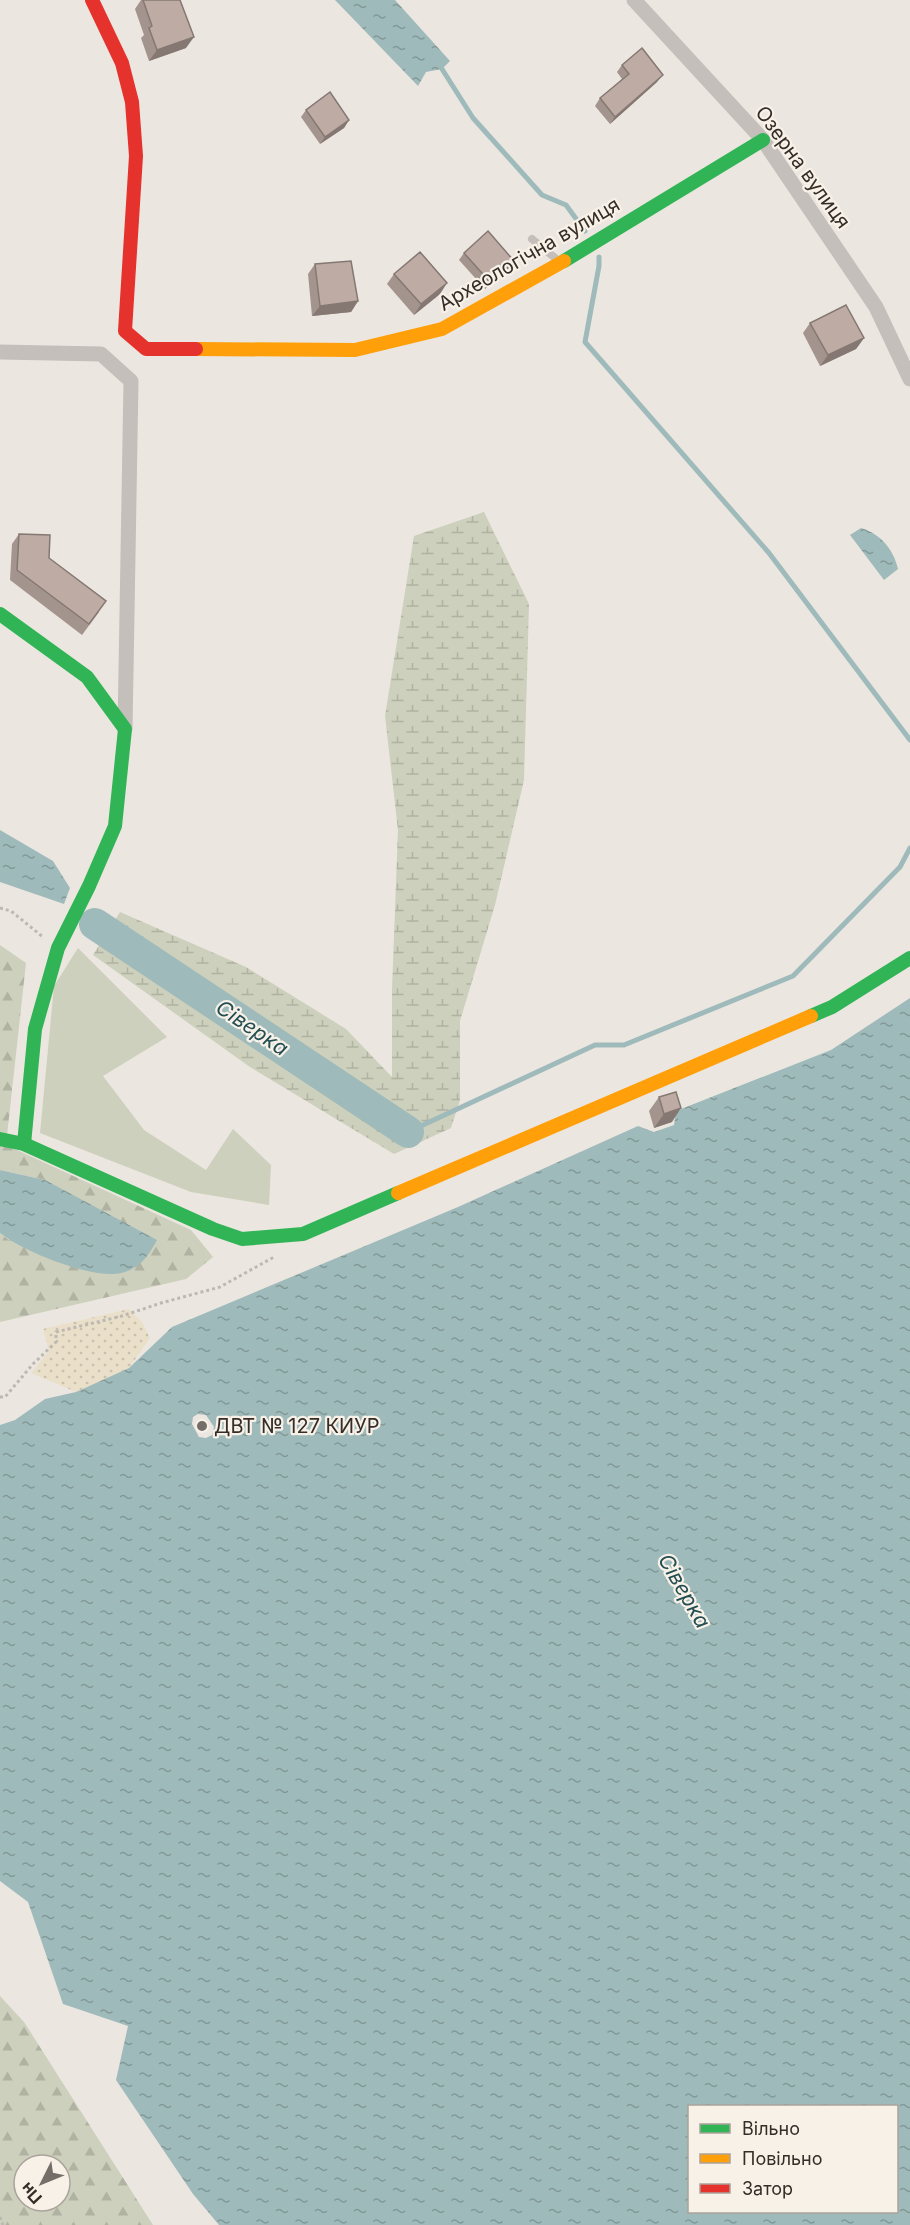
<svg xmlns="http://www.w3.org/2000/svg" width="910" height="2225" font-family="Inter,sans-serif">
	<defs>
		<pattern id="forest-firs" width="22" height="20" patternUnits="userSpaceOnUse" patternTransform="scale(1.5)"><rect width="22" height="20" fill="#ccd0bc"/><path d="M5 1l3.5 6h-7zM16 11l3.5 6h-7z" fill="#b0b3a2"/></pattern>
		<pattern id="wetland-marsh" width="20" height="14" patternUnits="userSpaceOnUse" patternTransform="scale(1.5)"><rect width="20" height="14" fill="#ccd0bc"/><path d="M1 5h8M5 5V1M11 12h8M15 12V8" fill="none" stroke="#b0b3a2"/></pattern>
		<pattern id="sand-dots" width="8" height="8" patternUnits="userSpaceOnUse" patternTransform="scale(1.5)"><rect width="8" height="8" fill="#eadfc9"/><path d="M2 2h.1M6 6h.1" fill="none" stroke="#c9c0ad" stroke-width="1.8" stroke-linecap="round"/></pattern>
		<pattern id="water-ripples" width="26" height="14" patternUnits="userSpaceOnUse" patternTransform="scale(1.5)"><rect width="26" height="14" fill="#9fbaba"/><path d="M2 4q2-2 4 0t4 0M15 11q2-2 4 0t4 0" fill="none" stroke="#829897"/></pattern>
	</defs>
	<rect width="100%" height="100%" fill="#ece6e0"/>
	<!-- grass -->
	<path fill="#ccd0bc" d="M78,948L167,1037L103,1076L144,1130L206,1170L233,1129L271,1165L269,1205L191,1192L40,1133L54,986Z"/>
	<!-- forest -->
	<g fill="url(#forest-firs)" fill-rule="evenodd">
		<path d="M0,945L26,963L6,1145L191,1230L213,1257L186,1279L0,1322V1233L9,1240L45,1180L0,1170Z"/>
		<path d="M0,1996L24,2022L153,2225H0ZM24,2165H60V2201H24Z"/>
	</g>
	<!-- wetland -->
	<path fill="url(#wetland-marsh)" d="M484,512L529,604L524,780L495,905L460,1021V1100L451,1128L394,1154L250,1067L93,955L120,912L246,967L346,1029L392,1077V990L398,830L385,716L414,536Z"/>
	<!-- sand -->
	<path fill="url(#sand-dots)" d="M129,1309L142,1322L150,1338L129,1368L76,1392L31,1373L49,1351L43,1329Z"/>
	<!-- water -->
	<g fill="url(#water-ripples)" fill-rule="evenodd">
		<path d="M335,0H395L450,61L442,69L426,72L418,86Z"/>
		<path d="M861,528C881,534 893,549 898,569L884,580L850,535Z"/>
		<path d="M0,830L53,861L70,888L64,904L0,882Z"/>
		<path d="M910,998V2225H219L193,2194L116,2080L128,2026L63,2004L28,1902L0,1881V1425L15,1420L45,1399L76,1392L129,1368L172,1327L458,1207L638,1126L654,1132L674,1125L676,1111L831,1050ZM198,1414L206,1415L214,1427L212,1435L206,1438L199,1437L192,1424L193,1417ZM690,2106H896V2212H690Z"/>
		<path d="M0,1170L45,1180L157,1240C148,1256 141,1268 121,1273C93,1280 22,1251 0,1233Z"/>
	</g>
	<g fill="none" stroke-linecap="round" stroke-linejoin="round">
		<!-- stream -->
		<g stroke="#9fbaba" stroke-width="5">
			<path d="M442,69L473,118L542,195L566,205L585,231"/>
			<path d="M599,257V266L585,342L769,553L910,740"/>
			<path d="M408,1132L595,1045H624L793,976L900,867L910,848"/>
		</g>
		<!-- river -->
		<path stroke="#9fbaba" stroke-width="32" d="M95,924L408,1132"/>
		<!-- path -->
		<g stroke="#bdb8b3" stroke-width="3" stroke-dasharray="3 3" stroke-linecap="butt">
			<path d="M0,908L11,911L43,937"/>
			<path d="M0,1397H5L33,1364L56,1342V1332L122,1316L161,1303L220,1287L274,1257"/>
			<path d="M0,2217L3,2225"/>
		</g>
		<!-- lane -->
		<path stroke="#c4bfba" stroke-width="8" d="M532,239L560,262"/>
		<!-- street -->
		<g stroke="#c4bfba" stroke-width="15">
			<path d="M634,0L763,140L876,307L910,379"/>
			<path d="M0,352L101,354L131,381L125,729"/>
		</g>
		<!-- fast -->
		<g stroke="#30b455" stroke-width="14">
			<path d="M564,261L763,140"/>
			<path d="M0,614L87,677L125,729L115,826L89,886L58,948L35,1029L24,1144"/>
			<path d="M811,1016L832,1007L910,958"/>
			<path d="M0,1139L24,1144L213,1229L242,1239L303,1234L398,1193"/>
		</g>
		<!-- slow -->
		<g stroke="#ff9f0a" stroke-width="14">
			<path d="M196,349L355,350L442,329L564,261"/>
			<path d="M398,1193L811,1016"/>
		</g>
		<!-- jam -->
		<path stroke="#e5322d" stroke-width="14" d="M92,0L122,63L132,102L136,156L125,331L146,349H196"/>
	</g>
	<!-- wall -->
	<g fill="#a3948d">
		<path d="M141,0H180L186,48L149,61L141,38L144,35L135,9Z"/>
		<path d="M622,65L657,82L610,124L595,106L600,98L622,79L617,72Z"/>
		<path d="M306,110L349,120L344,128L320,144L301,117Z"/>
		<path d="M464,253L514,261L509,268L485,289L459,260Z"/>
		<path d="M315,264L358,301L351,312L312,316L308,274Z"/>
		<path d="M394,274L440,294L414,315L387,284Z"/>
		<path d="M810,323L864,338L856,349L820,366L803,333Z"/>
		<path d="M19,534L49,558L99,612L82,635L10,580L12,544Z"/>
		<path d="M659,1097L672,1122L654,1128L649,1111Z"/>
	</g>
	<!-- shaded-wall -->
	<g fill="#857873">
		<path d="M194,37L186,48L149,61L157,50Z"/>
		<path d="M663,75L657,82L610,124L615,117Z"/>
		<path d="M349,120L344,128L320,144L325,137Z"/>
		<path d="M514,261L509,268L485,289L490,282Z"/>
		<path d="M447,283L440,294L414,315L421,304Z"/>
		<path d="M358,301L351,312L312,316L320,306Z"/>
		<path d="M864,338L856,349L820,366L828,355Z"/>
		<path d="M681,1108L672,1122L654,1128L664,1114Z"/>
	</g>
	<!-- building -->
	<g fill="#beaca4" stroke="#857873" stroke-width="1.5">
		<path d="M143,0H180L194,37L157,50L149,28L152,26Z"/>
		<path d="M642,48L663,75L615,117L600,98L629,74L622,65Z"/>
		<path d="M330,92L349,120L325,137L306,110Z"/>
		<path d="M488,231L514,261L490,282L464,253Z"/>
		<path d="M420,252L447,283L421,304L394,274Z"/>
		<path d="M351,261L358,301L320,306L315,264Z"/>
		<path d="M846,305L864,338L828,355L810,323Z"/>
		<path d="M19,534L50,535L49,558L106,601L89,624L17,570Z"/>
		<path d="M676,1092L681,1108L664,1114L659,1097Z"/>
	</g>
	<!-- markers -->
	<circle fill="#756e68" stroke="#f8f1e8" stroke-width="2" cx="202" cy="1426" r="6"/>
	<g text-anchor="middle" stroke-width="4.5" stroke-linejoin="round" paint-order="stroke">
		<!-- street labels -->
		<g font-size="20" fill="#352d28" stroke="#f8f1e8">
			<text transform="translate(803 167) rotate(54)" y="7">Озерна вулиця</text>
			<text transform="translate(529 254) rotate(-30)" y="7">Археологічна вулиця</text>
		</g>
		<!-- poi labels -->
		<g font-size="20" fill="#352d28" stroke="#f8f1e8" text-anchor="start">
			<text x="214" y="1433">ДВТ № 127 КИУР</text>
		</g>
		<!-- water labels -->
		<g font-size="21" font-style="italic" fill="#224d53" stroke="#f8f1e8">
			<text transform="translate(252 1028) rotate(34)" y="7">Сіверка</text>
			<text transform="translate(684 1591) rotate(60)" y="7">Сіверка</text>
		</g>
	</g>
	<!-- legend -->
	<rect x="688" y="2105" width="210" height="108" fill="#f8f1e8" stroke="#aaa39b" stroke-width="1.5"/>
	<rect x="700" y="2124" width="30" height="9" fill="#30b455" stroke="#aaa39b" stroke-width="1.5"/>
	<text x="742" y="2135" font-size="18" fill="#352d28">Вільно</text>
	<rect x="700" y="2154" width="30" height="9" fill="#ff9f0a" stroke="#aaa39b" stroke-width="1.5"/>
	<text x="742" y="2165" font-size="18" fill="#352d28">Повільно</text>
	<rect x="700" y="2184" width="30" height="9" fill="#e5322d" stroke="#aaa39b" stroke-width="1.5"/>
	<text x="742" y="2195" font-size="18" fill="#352d28">Затор</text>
	<!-- north arrow -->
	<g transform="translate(42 2183) rotate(227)"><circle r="28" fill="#f8f1e8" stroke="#aaa39b" stroke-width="1.5"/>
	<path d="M0-4.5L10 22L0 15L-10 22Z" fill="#756e68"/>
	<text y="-9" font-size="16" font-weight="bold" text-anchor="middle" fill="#352d28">Пн</text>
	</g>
</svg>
